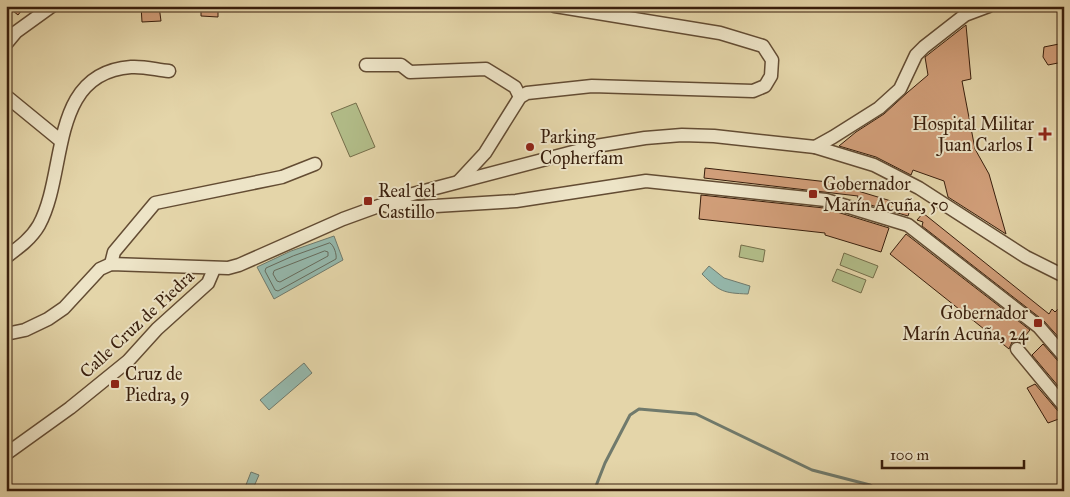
<svg xmlns="http://www.w3.org/2000/svg" width="1070" height="497" font-family="'IM FELL Great Primer',serif">
	<rect width="100%" height="100%" fill="#e4d5a9"/>
	<filter id="stains"><feTurbulence type="fractalNoise" baseFrequency=".004" numOctaves="4"/><feColorMatrix values="0 0 0 0 .2 0 0 0 0 .09 0 0 0 0 .02 0 0 0 .5 -.17"/></filter>
	<radialGradient id="worn" r=".72"><stop offset=".6" stop-color="#630" stop-opacity="0"/><stop offset="1" stop-color="#630" stop-opacity=".3"/></radialGradient>
	<!-- green -->
	<g fill="#b2bd89" stroke="#756e4a">
		<path d="M356,103L375,147L350,157L331,113Z"/>
		<path d="M741,245L765,250L763,262L739,257Z"/>
		<path d="M844,253L878,266L873,278L840,265Z"/>
		<path d="M837,269L866,280L861,293L832,281Z"/>
	</g>
	<!-- water -->
	<g fill="#95b8ac" stroke="#707a6c">
		<path d="M334,236L343,260L274,299L257,267L291,251Z"/>
		<path d="M709,266L724,278L750,286L748,294C723,293 720,292 702,274Z"/>
		<path d="M304,363L312,373L269,410L260,400Z"/>
		<path d="M251,472L259,475L252,491L244,490Z"/>
	</g>
	<g fill="none" stroke-linecap="round" stroke-linejoin="round">
		<!-- shore -->
		<g stroke="#666b5c" stroke-width="1">
			<path d="M330,243C334,245 337,255 336,259L278,291L275,290L265,271L266,268L293,256Z"/>
			<path d="M325,251L328,252V256L280,282L277,281L273,274L274,271Z"/>
		</g>
		<!-- stream -->
		<path stroke="#707a6c" stroke-width="3" d="M594,491L605,463L630,415L639,409L696,414L812,470L870,485L880,491"/>
	</g>
	<!-- building -->
	<g fill="#d19e79" stroke="#381e0c">
		<path d="M7,6H25L18,15Z"/>
		<path d="M141,6H159L161,21L142,22Z"/>
		<path d="M201,6H218V17L201,16Z"/>
		<path d="M966,25L971,79L962,81L975,149L989,174L1006,234L948,197L944,181L913,170L911,175L876,157L839,146L856,132L884,114L908,92L928,75L925,57Z"/>
		<path d="M1064,43V65L1058,63L1048,65L1043,57L1044,47Z"/>
		<path d="M705,168L828,182L911,207L908,216L857,201L858,196L704,178Z"/>
		<path d="M701,195L824,208L889,228L881,252L825,235V233L699,219Z"/>
		<path d="M923,213L1049,314L1052,309L1055,312L1064,303V340L1062,341L1044,321L922,226L923,222L917,220Z"/>
		<path d="M906,234L1030,330L1020,342H1012L1009,349L890,254Z"/>
		<path d="M1043,344L1058,361L1064,364V393L1032,355Z"/>
		<path d="M1035,384L1058,411L1064,414V417L1048,423L1027,388Z"/>
	</g>
	<g fill="none" stroke-linecap="round" stroke-linejoin="round">
		<defs>
			<g id="minor">
				<path d="M6,44L16,32L52,6"/>
				<path d="M366,65H401L410,72L486,69L515,87L520,97"/>
				<path d="M6,96L61,141"/>
				<path d="M815,147L833,137L879,108L900,89L916,55L924,47L965,15L989,6"/>
				<path d="M459,181L485,153L520,97L527,93L592,86L753,91L765,86L771,76L772,60L763,46L720,33L555,6"/>
				<path d="M387,206L419,207L516,201L646,181L826,200L908,225L1039,327L1064,356"/>
				<path d="M6,257C18,248 31,239 39,225C68,172 48,73 131,67C144,66 157,70 169,71"/>
				<path d="M111,264L114,252L155,203L282,177L315,164"/>
				<path d="M6,334L25,330L48,319L64,308L100,269L111,264L228,268L239,265L343,219L409,195L596,146L645,138L682,135L714,136L815,147L874,165L919,188L1026,257L1064,276"/>
				<path d="M1017,349L1064,406"/>
				<path d="M6,454L70,408L128,361L157,329L208,283L214,269"/>
			</g>
		</defs>
		<!-- minor casing -->
		<use href="#minor" stroke="#634c33" stroke-width="15"/>
		<!-- minor -->
		<use href="#minor" stroke="#ede4c7" stroke-width="12"/>
	</g>
	<!-- markers -->
	<g fill="#8f2418" stroke="#ede4c7" stroke-width="2">
		<path d="M1042.5 126.5h5v5h5v5h-5v5h-5v-5h-5v-5h5z"/>
		<circle cx="530" cy="147" r="5"/>
		<rect x="808" y="189" width="10" height="10" rx="2.5"/>
		<rect x="363" y="196" width="10" height="10" rx="2.5"/>
		<rect x="1033" y="318" width="10" height="10" rx="2.5"/>
		<rect x="110" y="379" width="10" height="10" rx="2.5"/>
	</g>
	<g text-anchor="middle" stroke-width="4" stroke-linejoin="round" paint-order="stroke">
		<!-- poi labels -->
		<g font-size="18" fill="#381e0c" stroke="#ede4c7" text-anchor="start">
			<text x="1034" y="130" text-anchor="end">Hospital Militar<tspan x="1034" dy="21">Juan Carlos I</tspan></text>
			<text x="540" y="143">Parking<tspan x="540" dy="21">Copherfam</tspan></text>
			<text x="823" y="190">Gobernador<tspan x="823" dy="21">Marín Acuña, 50</tspan></text>
			<text x="378" y="197">Real del<tspan x="378" dy="21">Castillo</tspan></text>
			<text x="1028" y="319" text-anchor="end">Gobernador<tspan x="1028" dy="21">Marín Acuña, 24</tspan></text>
			<text x="125" y="380">Cruz de<tspan x="125" dy="21">Piedra, 9</tspan></text>
		</g>
		<!-- street labels -->
		<g font-size="18" fill="#381e0c" stroke="#ede4c7">
			<text transform="translate(137 324) rotate(-43)" y="6">Calle Cruz de Piedra</text>
		</g>
	</g>
	<!-- margin -->
	<rect width="1070" height="497" fill="none" stroke="#e4d5a9" stroke-width="25"/>
	<rect x="8" y="8" width="1055" height="482" fill="none" stroke="#381e0c" stroke-width="2.5"/>
	<rect x="12" y="12" width="1045" height="472" fill="none" stroke="#381e0c"/>
	<!-- scale -->
	<path d="M882 460v8h142v-8" fill="none" stroke="#381e0c" stroke-width="2.5"/>
	<text x="890" y="460" font-size="15" fill="#381e0c" stroke="#ede4c7" stroke-width="4" paint-order="stroke">100 m</text>
	<rect width="100%" height="100%" filter="url(#stains)"/>
	<rect width="100%" height="100%" fill="url(#worn)"/>
</svg>
